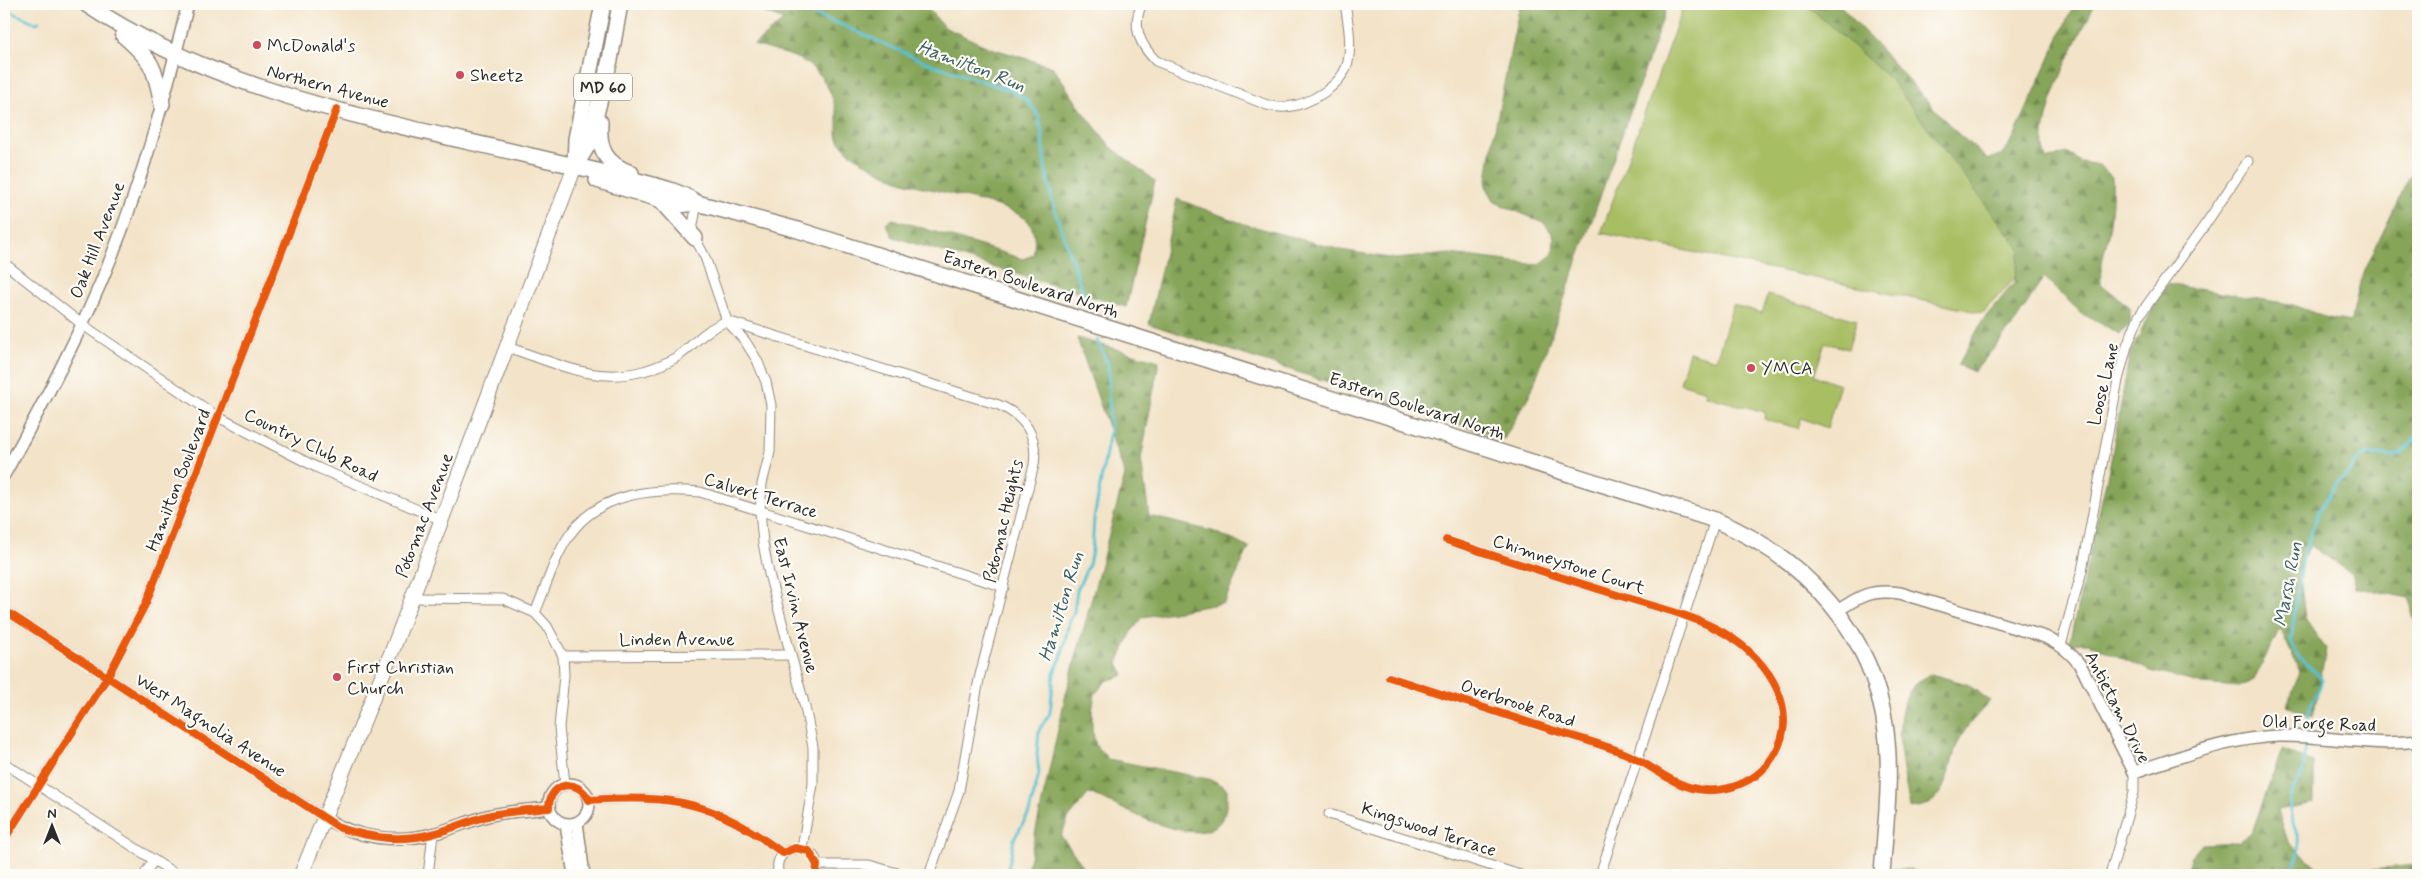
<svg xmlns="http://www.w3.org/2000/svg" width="2422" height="879" font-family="Mynerve,sans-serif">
	<defs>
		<pattern id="forest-firs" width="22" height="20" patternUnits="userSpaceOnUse" patternTransform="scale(1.25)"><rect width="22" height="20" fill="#86a559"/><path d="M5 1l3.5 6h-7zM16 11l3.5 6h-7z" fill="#6e874a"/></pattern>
	</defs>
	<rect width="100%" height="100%" fill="#fdfcf7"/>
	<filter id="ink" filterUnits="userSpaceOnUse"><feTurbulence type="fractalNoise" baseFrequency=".02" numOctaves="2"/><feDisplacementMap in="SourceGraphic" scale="10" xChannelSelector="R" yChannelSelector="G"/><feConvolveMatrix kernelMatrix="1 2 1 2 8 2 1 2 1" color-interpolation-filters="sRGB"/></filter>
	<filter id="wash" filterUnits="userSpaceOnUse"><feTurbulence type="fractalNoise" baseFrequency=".0096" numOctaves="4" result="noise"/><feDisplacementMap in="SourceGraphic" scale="20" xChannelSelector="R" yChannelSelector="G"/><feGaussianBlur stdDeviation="1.12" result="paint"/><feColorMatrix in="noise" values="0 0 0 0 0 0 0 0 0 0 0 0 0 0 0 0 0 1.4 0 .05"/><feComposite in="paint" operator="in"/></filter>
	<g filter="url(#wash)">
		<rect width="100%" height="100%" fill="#f3e3c8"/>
		<!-- grass -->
		<g fill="#a8be63" stroke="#6a7447">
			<path d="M1684,4H1810L1872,50L2052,240L1982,313L1601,233Z"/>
			<path d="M1768,295L1857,320L1848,349L1825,343L1814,376L1840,384L1827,428L1801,418L1798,428L1764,419L1765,412L1705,396L1706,391L1680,383L1689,352L1716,360L1733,305L1762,313Z"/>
		</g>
		<!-- forest -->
		<g fill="url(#forest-firs)" stroke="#586842">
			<path d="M740,4H920L932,13L944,27L988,47L1053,67L1078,105L1111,147L1155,181L1126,307L893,237L886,224L893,219L1023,259L1033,255C1035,243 1036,233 1029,222C1014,203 924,191 896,179C880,172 844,154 838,138C836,133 838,124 837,119C835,97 824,73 804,62C790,53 769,50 754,45L784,20Z"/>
			<path d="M1520,4H1668L1532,390L1504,439L1149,324L1177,199L1244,224L1341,250L1395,259L1450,254L1539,265L1553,254L1554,236L1544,223L1495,202L1486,186L1494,134Z"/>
			<path d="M1806,4H1839L1954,130L1988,160L2004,153L2014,137L2074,4H2095C2077,42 2033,118 2046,160L2066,153L2081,162L2099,165L2112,177C2113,201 2111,226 2105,249C2102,262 2100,270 2101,284L2130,307V325L2120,334L2081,313L2044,277L2014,324L1974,372L1958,365L1983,320L2014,283L2020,249L1890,79Z"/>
			<path d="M2418,159V627L2413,616L2409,598L2355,587L2351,573L2310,545L2299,568L2305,619L2326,649L2313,717L2287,706L2300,672L2280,628L2254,680L2238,687L2203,684L2151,671L2088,643L2069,644L2111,460L2130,353L2166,284L2290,304L2328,318L2351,322L2361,278Z"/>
			<path d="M1077,338L1159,361L1141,459L1149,516L1212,531L1249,547L1224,603L1143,617L1132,631L1118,663L1124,675L1106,681L1095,694L1092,711V729L1096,746L1108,759L1213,780L1227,789C1227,800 1227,814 1219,823C1193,851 1117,804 1089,793L1068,819L1061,836L1083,866L1078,875H1026L1065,698L1125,475Z"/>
			<path d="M1931,674L1967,684L1990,701C1979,714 1966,725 1959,741C1949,759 1949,797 1925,805C1921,807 1915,807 1910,808C1904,770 1887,717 1915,684C1919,680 1927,677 1931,674Z"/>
			<path d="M2282,750L2314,762V803L2278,810L2288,842L2324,873L2418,865V875H2187L2190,858L2202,844L2238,842L2252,832Z"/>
			<path d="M1892,869H1912L1916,875H1891Z"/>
		</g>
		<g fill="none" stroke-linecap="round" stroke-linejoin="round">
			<!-- stream -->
			<g stroke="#57c1d2" stroke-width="3">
				<path d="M786,4L842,25L925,62L1009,90L1026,99L1037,113L1042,132L1045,167L1054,208L1089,310"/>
				<path d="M7,10L36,23L39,22"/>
				<path d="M1007,875L1014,839L1029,813L1039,774L1037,754L1039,730L1050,713L1054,673L1061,658L1069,622L1074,612L1077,590L1089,564L1092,550L1094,519L1110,431L1108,364L1097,340"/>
				<path d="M2286,875C2316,843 2286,832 2290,797C2292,788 2299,782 2302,773C2307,753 2304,732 2309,712C2312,700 2319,692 2322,680C2309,661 2298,667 2291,639L2303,556L2319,511L2335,485L2347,475L2356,461L2368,454L2395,457C2408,449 2417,441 2418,425"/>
			</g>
		</g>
	</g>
	<g filter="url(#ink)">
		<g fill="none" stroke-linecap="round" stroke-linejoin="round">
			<defs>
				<g id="minor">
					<path d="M1142,4C1131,26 1140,45 1156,61L1267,105C1273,106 1279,108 1286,107C1309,105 1342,86 1348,62C1352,43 1348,22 1345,4"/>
					<path d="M697,203L692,230L695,238L705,257L727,321L745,341L757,360L766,382L771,405L770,452L762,484L760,511L763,543L769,574L805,707L813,747V784L802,848"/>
					<path d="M4,263L83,325L218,417L318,468L442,520"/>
					<path d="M727,321L999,405C1026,417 1038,436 1034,465L979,679L959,791L929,875"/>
					<path d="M507,347C568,367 612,393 675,358C688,351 695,340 707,332C713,327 720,324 727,321"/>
					<path d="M413,598L503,599L535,613L547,626L563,656L564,675L559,728L565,784"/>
					<path d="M4,610L325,818"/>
					<path d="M535,613C546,587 555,555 571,533C601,492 654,488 700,492L1004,587"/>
					<path d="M2061,645L2082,571L2118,380L2127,346L2139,316L2207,222L2248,161"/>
					<path d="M563,656L791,655"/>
					<path d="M1389,677C1441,694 1493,711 1546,728C1571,736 1598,743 1624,753C1652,764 1673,788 1705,790C1727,792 1753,782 1767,765C1807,716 1770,660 1724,633C1695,616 1659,608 1627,598C1566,579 1506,560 1446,540"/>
					<path d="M4,763L177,875"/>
					<path d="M589,800C676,795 712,801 783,853"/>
					<path d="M1329,814L1520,875"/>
					<path d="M4,840L108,676L146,603L337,109"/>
					<path d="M817,865H869L904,875"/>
					<path d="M144,875L154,860"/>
					<path d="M428,875L433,834"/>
					<path d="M779,875C768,841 826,839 816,875"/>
					<path d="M1600,875L1715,520"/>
					<path d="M2110,875L2134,792V772"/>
				</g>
				<g id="tertiary">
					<path d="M4,475C43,404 81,333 111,258C144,176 167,89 188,4"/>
					<path d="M1836,612C1859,596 1871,589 1900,593L2045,637C2061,645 2072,653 2082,668L2134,772C2181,757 2228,738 2278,736C2325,735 2371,747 2418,741"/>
					<circle cx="569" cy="804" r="20"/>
					<path d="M325,818C357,839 396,843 432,834C452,829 471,820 491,815C510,811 530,810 549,808"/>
					<path d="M577,823L584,875"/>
					<path d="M566,825L574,875"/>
				</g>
				<path id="secondary" d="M301,875L394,646L575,166"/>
				<g id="primary">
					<path d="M86,4C218,93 378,120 531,156C565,164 599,171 634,180C656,186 678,190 697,203L798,230L1715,520C1805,558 1873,631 1886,731C1892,779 1885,828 1882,875"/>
					<path d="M123,35C152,60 155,67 162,104"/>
					<path d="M600,122C598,149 605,164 631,173"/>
					<path d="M575,165L576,139L603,4"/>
					<path d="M575,166L588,145L610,60L620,4"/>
					<path d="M597,180L678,205L697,203"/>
					<path d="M661,200L695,238"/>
				</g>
			</defs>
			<!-- minor casing -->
			<use href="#minor" stroke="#8f877a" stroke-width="11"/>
			<!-- tertiary casing -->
			<use href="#tertiary" stroke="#8f877a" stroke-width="14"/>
			<!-- secondary casing -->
			<use href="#secondary" stroke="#8f877a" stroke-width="16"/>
			<!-- primary casing -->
			<use href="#primary" stroke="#8f877a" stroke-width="18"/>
			<!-- minor -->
			<use href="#minor" stroke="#fff" stroke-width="9"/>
			<!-- tertiary -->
			<use href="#tertiary" stroke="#fff" stroke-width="11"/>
			<!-- secondary -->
			<use href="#secondary" stroke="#fff" stroke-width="14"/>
			<!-- primary -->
			<use href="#primary" stroke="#fff" stroke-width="15"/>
			<defs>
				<g id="cycleway">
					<path d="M4,610L340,828C371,838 400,842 432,834C452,829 471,820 491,815C510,811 530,810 549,808C549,782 578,777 589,800C676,795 712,801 783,853L795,848L809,851L817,865L816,875"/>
					<path d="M1389,677C1441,694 1493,711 1546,728C1571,736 1598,743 1624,753C1652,764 1673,788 1705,790C1727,792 1753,782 1767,765C1807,716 1770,660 1724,633C1695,616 1659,608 1627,598C1566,579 1506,560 1446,540"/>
					<path d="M4,840L108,676L146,603L337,109"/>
				</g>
			</defs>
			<!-- cycleway casing -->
			<use href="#cycleway" stroke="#fdfcf7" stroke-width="11"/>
			<!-- cycleway -->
			<use href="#cycleway" stroke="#e8590c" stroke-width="8"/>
		</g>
	</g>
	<!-- markers -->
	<g fill="#d1495b" stroke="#fdfcf7" stroke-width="2">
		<circle cx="257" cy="45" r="5"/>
		<circle cx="460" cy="75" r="5"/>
		<circle cx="1751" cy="368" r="5"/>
		<circle cx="337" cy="677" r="5"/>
	</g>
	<g text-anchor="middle" stroke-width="4.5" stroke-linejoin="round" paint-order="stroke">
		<!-- shield labels -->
		<rect fill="#fdfcf7" stroke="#6a6a68" stroke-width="1" x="574" y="73.5" width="58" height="27" rx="4"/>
		<g font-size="16" font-weight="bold" fill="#2b2b2b">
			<text x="603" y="93">MD 60</text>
		</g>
		<!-- poi labels -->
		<g font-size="18" fill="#2b2b2b" stroke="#fdfcf7" text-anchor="start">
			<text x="267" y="51">McDonald's</text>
			<text x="470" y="81">Sheetz</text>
			<text x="1761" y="374">YMCA</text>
			<text x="347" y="673">First Christian<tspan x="347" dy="21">Church</tspan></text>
		</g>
		<!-- street labels -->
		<g font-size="18" fill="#2b2b2b" stroke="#fdfcf7">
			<text transform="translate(328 86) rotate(15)" y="6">Northern Avenue</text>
			<text transform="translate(97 240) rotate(-69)" y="6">Oak Hill Avenue</text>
			<text transform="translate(1031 284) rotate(18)" y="6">Eastern Boulevard North</text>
			<text transform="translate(2103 384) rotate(-77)" y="6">Loose Lane</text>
			<text transform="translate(1417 406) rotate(18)" y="6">Eastern Boulevard North</text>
			<text transform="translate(311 445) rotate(26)" y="6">Country Club Road</text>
			<text transform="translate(178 480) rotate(-69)" y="6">Hamilton Boulevard</text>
			<text transform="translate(761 495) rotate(17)" y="6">Calvert Terrace</text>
			<text transform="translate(424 515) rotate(-69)" y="6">Potomac Avenue</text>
			<text transform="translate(1003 521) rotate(-77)" y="6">Potomac Heights</text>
			<text transform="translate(1569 564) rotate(18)" y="6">Chimneystone Court</text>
			<text transform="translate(796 605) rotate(76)" y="6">East Irvin Avenue</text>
			<text x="677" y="645">Linden Avenue</text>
			<text transform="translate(1518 703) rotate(18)" y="6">Overbrook Road</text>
			<text transform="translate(2118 707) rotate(63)" y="6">Antietam Drive</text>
			<text transform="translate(2319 723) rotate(2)" y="6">Old Forge Road</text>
			<text transform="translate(211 725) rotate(33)" y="6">West Magnolia Avenue</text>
			<text transform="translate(1429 829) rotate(18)" y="6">Kingswood Terrace</text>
		</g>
		<!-- water labels -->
		<g font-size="19" font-style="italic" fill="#3a6065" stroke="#fdfcf7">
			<text transform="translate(972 65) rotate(21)" y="7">Hamilton Run</text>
			<text transform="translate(2287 584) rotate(-79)" y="7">Marsh Run</text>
			<text transform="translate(1060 606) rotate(-73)" y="7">Hamilton Run</text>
		</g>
	</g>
	<!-- margin -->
	<rect width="2422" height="879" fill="none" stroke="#fdfcf7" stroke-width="20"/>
	<!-- north arrow -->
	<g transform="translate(52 826)" stroke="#fdfcf7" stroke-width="4" paint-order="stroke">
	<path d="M0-4L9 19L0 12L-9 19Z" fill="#2b2b2b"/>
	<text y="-8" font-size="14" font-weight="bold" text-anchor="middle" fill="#2b2b2b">N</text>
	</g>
</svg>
